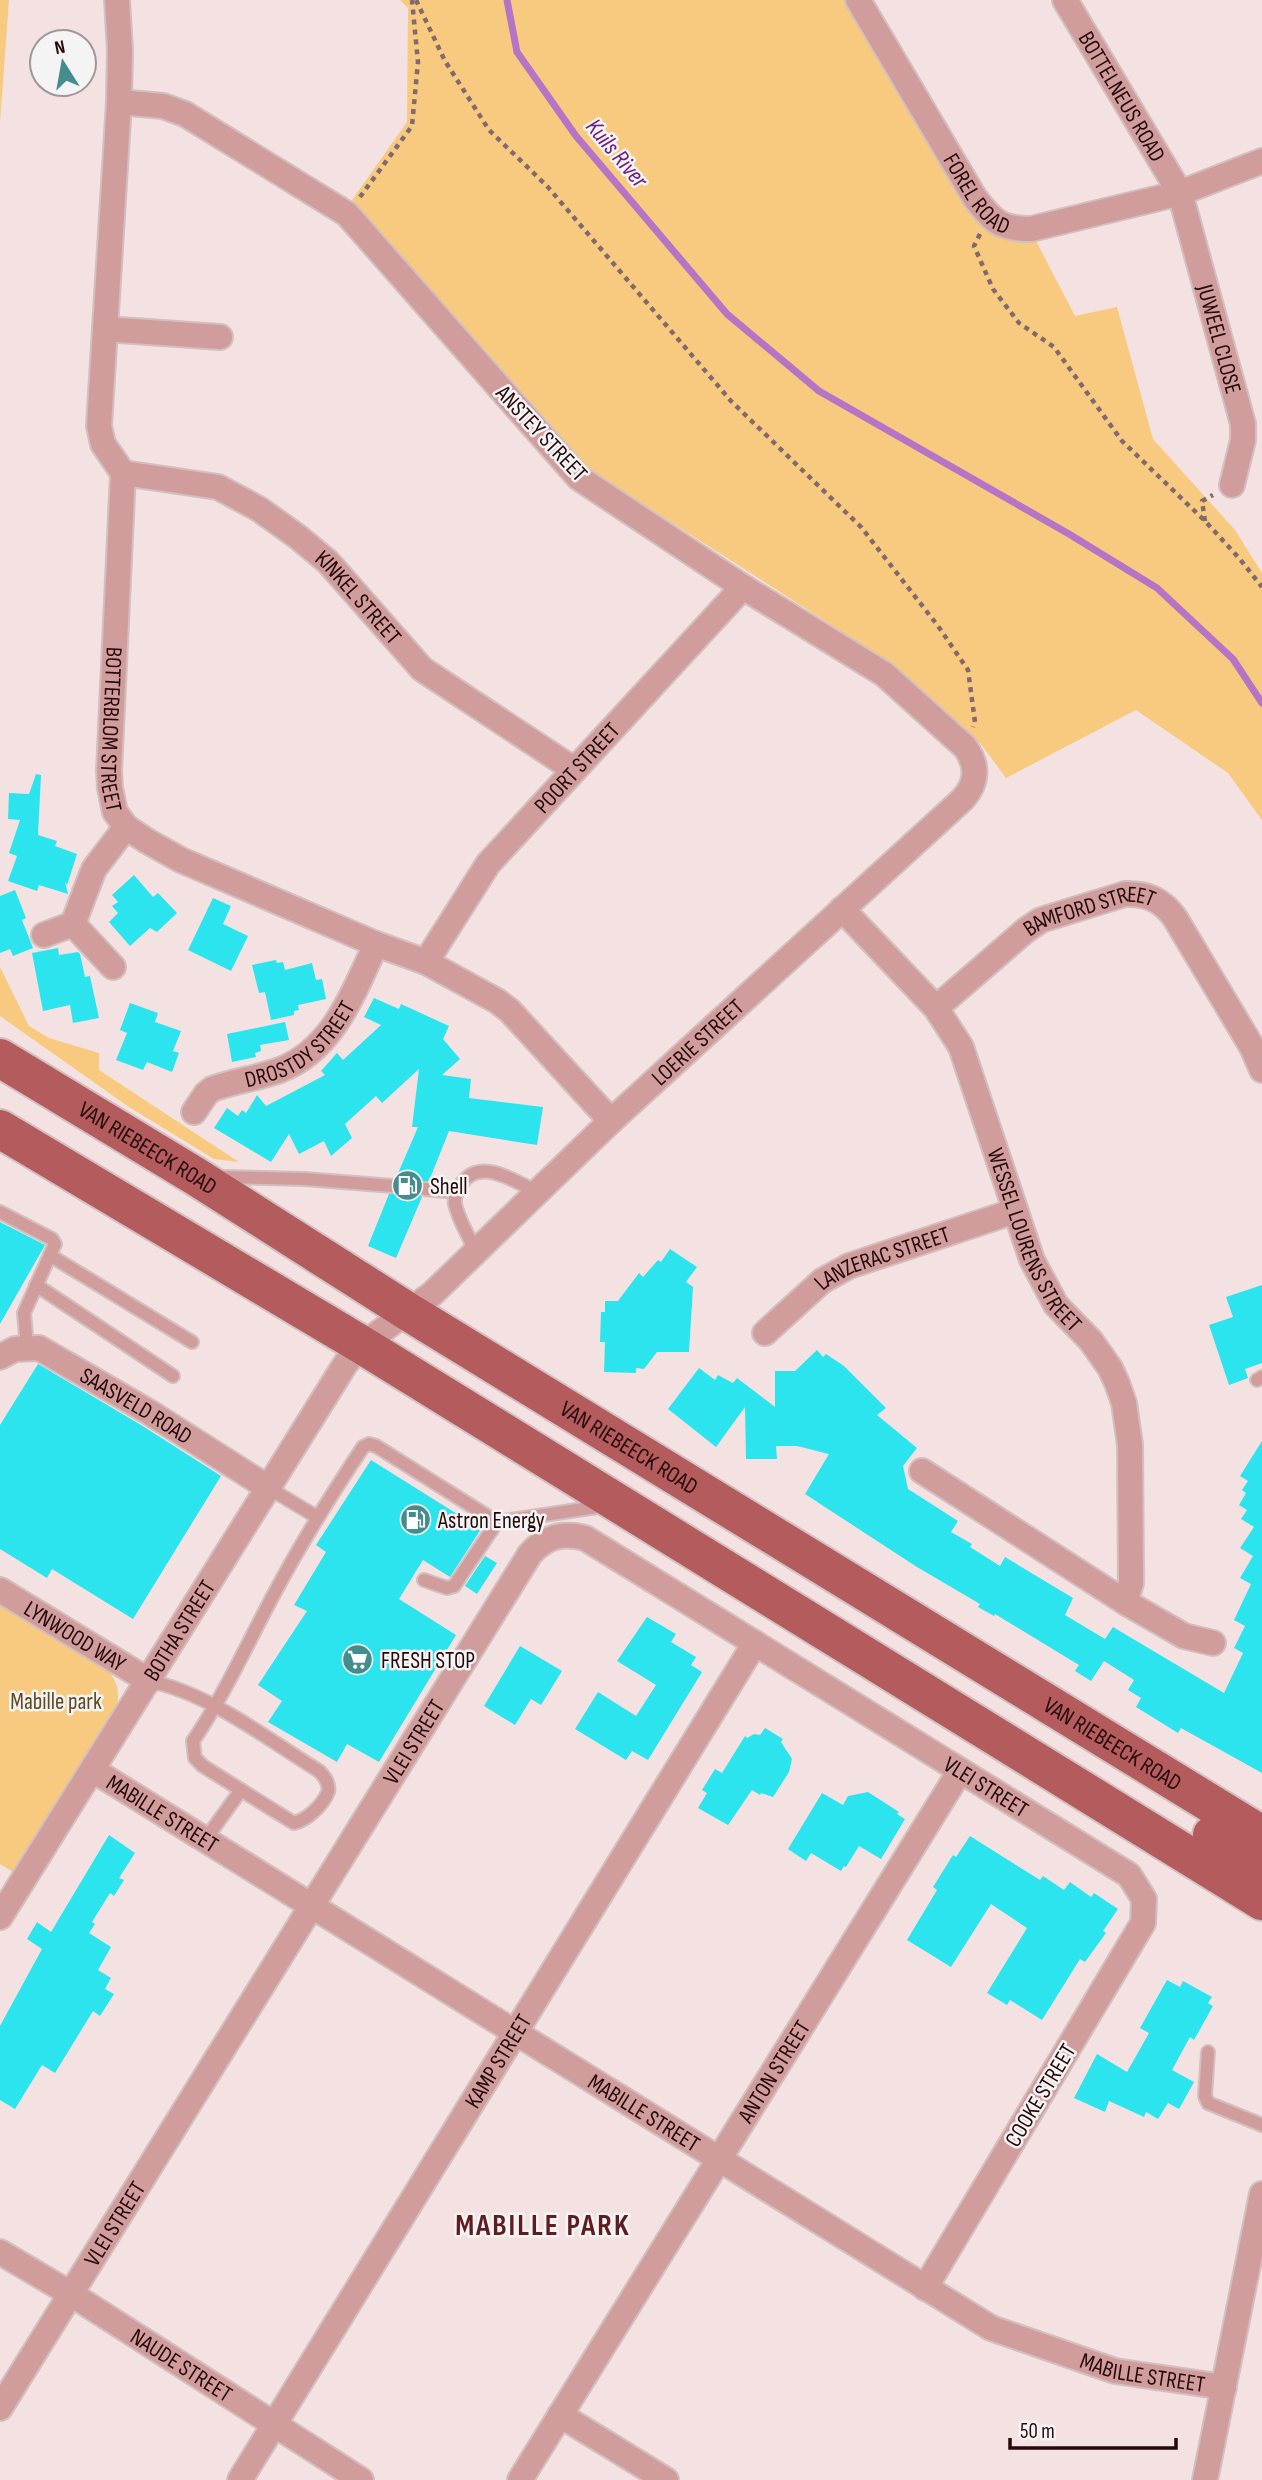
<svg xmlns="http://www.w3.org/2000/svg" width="1262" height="2480" font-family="'Sofia Sans Condensed',sans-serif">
	<rect width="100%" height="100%" fill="#f4e2e2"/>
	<!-- green -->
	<g fill="#f7ca7f">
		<path d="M0,0H9L0,123Z"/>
		<path d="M400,0H846L977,219L1035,239L1075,316L1117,307L1153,439L1235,530L1262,573V820L1228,773L1136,710L1006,778L980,743L892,664L596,474L587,466L352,200L407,122L408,8Z"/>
		<path d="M0,967L29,1026L49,1038L99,1053V1070L239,1162L214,1159L129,1107L0,1016Z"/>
		<path d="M0,1604L107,1669C118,1682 121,1695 115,1712L13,1872L0,1864Z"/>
	</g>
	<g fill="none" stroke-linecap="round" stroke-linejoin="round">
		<!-- stream -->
		<path stroke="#b574c5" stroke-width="7" d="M507,0L517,52L576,136L727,314L819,391L1069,534L1157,588L1233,659L1262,703"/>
	</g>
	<!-- building -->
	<g fill="#2be4ed">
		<path d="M36,774L41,775L38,835L57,841L55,846L77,854L67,885L65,882L68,894L39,885L37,891L8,881L17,856L9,853L20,820L8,819L9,793L29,794Z"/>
		<path d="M134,875L153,897L158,893L177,913L157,932L150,928L130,946L109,922L118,913L112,906L118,902L112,895Z"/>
		<path d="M15,890L26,918L22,920L33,948L13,956L10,949L0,953V896Z"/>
		<path d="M213,898L231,906L223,924L248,936L231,971L188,950Z"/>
		<path d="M58,948L59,955L78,952L80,954L85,977L90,976L99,1018L73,1023L70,1005L43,1011L32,953Z"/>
		<path d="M276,960L277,963L283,962L285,970L312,963L316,980L322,979L326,999L298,1005L299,1010L294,1011V1015L271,1020L265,992L259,993L252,965Z"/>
		<path d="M374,998L399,1009L401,1004L449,1026L443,1039L460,1059L442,1075L471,1079L469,1098L543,1107L537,1145L449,1131L429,1181H422L418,1185L417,1192L422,1197L396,1258L368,1246L389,1194H397L402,1187L401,1182L396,1178L418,1127H412L419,1069L382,1103L376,1096L345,1124L352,1138L331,1156L324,1141L299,1154L289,1134L271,1162L214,1128L227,1108L238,1116L242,1110L246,1113L257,1095L266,1106L325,1075L321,1071L337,1053L343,1060L381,1025L364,1017Z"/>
		<path d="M130,1003L158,1013L155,1022L181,1031L173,1051L179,1053L172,1072L147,1062L143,1070L116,1060L127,1033L120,1030Z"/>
		<path d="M285,1022L289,1040L260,1045L261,1051L255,1053L256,1057L232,1062L227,1034Z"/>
		<path d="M0,1222L45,1245L0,1324Z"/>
		<path d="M670,1249L697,1267L686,1282L693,1287L689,1352H657L644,1369L636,1368V1373L604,1372L605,1342H600L601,1312H605V1301H618L639,1273L643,1277L658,1260L661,1262Z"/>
		<path d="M1262,1285V1363L1245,1369L1248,1378L1229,1385L1209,1325L1233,1317L1226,1297Z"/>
		<path d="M817,1350L823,1357L826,1354L844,1366L886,1408L877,1415L917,1448L903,1466L908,1489L958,1521L951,1532L972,1544L970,1547L1000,1566L1005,1557L1073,1598L1065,1615L1105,1639L1113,1627L1224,1693L1243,1653L1234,1648L1245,1626L1234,1620L1251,1584L1240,1578L1253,1556L1240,1548L1254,1527L1241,1519L1247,1510L1239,1505L1246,1493L1242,1490L1248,1481L1240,1476L1262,1441V1773L1181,1728L1178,1733L1136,1707L1141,1698L1128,1690L1134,1680L1104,1661L1091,1681L1075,1671L1079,1665L995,1614L994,1616L978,1607L980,1604L917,1567L805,1494L829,1454L797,1446H776L777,1459H746L745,1407L716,1447L668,1409L699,1368L715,1380L718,1375L733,1383L737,1378L775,1407V1371H795Z"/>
		<path d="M38,1364L141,1425L221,1476L133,1619L52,1569L47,1578L0,1549V1425Z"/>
		<path d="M371,1460L481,1529L450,1577L423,1560L399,1599L456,1635L379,1762L347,1744L337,1762L268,1722L282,1701L258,1685L307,1611L294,1605L326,1552L316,1545Z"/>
		<path d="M485,1556L497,1563L477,1594L465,1586Z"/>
		<path d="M647,1617L676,1634L671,1642L696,1657L691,1665L702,1672L648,1760L632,1751L626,1760L575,1729L598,1692L636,1716L656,1685L617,1661Z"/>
		<path d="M520,1646L562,1671L541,1705L531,1699L515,1725L484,1706Z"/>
		<path d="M765,1728L783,1739L781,1742L792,1759L789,1772L773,1797L761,1793L760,1795L752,1790L728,1825L698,1808L707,1793L702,1790L715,1769L722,1773L745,1736L747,1738L754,1734L760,1735Z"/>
		<path d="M868,1792L899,1812L897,1814L905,1819L881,1859L859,1846L846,1867L844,1866L841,1871L811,1853L806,1861L788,1849L822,1793L843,1805L848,1796Z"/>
		<path d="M109,1835L135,1853L119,1878L124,1880L114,1896L110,1893L92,1922L95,1924L89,1933L111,1947L98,1970L111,1978L105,1989L114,1994L100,2016L93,2011L55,2073L42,2065L15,2109L0,2100V2026L42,1949L27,1939L37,1922L51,1932Z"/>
		<path d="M970,1836L1040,1880L1043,1876L1064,1890L1070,1882L1091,1897L1094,1893L1118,1909L1103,1931L1106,1933L1085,1962L1080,1959L1042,2020L1010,2000L1007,2005L987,1993L1027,1928L991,1904L951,1967L907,1940L937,1890L933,1887L953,1855L956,1857Z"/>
		<path d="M1167,1980L1180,1987L1183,1981L1212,1997L1208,2003L1213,2006L1194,2040L1190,2037L1172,2070L1194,2082L1179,2109L1168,2103L1158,2119L1146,2112L1144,2117L1109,2101L1105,2112L1074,2098L1097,2054L1127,2072L1149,2033L1140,2028Z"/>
	</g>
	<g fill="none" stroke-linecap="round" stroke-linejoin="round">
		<defs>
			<g id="lane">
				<path d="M219,1177L305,1179L393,1186"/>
				<path d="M425,1189L456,1192"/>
				<path d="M0,1212L52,1239L55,1244L24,1313L27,1347"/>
				<path d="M475,1251C469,1236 458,1219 455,1204C454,1196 457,1190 462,1183C481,1157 516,1182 537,1192"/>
				<path d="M51,1256L192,1342"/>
				<path d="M36,1285L173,1376"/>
				<path d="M1257,1380L1262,1377"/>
				<path d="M267,1487L317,1517"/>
				<path d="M424,1580L447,1588L454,1586L497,1522"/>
				<path d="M149,1681C209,1693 267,1739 319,1771C324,1776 330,1784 328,1792C323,1805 307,1820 294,1823L241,1790"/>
				<path d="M205,1840L241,1790L203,1766L195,1758L193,1741C225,1694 247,1644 274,1594C301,1543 331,1495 363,1447L369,1444L376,1446L497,1522L604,1506"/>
				<path d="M1208,2052L1205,2096L1208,2103L1262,2125"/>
			</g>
			<g id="street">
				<path id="s1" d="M117,0L120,50L119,102L99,426L103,444L123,473L109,771L110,788L115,812L126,827L147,841L181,860L376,944L426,962L497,1001L510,1011L611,1121"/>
				<path id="s2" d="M858,0L975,198C993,222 1001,229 1031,229L1180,193L1262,161"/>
				<path id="s3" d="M1065,0L1180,193L1243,424V440L1232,485"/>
				<path d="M105,329L220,337"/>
				<path id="s4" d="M123,473L218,487L259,509L298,537L328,562L422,669L573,769"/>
				<path id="s5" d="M842,909L936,1008L961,1047L1032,1260L1056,1305L1091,1341L1110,1368L1117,1383L1124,1403L1130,1445L1131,1583L1125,1602"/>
				<path d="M44,935L73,924"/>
				<path id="s6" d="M426,962L488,864L743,587"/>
				<path d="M113,967L73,924L94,869L126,827"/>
				<path id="s7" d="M936,1008L1026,930L1041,920L1125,894C1147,893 1162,900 1175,918L1252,1047L1262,1070"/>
				<path id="s8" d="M194,1112L206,1094L212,1089C235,1081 258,1078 280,1070C334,1049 354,991 376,944"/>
				<path id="s9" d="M765,1333L822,1281L849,1266L1015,1211"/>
				<path id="s10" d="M0,1357L15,1349L39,1348L149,1412L267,1487"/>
				<path d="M922,1471L1125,1602L1184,1636L1213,1643"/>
				<path id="s11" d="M0,1590L149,1681"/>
				<path id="s12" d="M93,1770L991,2328L1115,2371L1224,2387"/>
				<path id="s13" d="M0,1917L346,1363L362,1345L432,1294L611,1121L963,799C978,782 978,765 965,747L884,674L743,587L579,478L347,214L185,114L163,106L119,102"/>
				<path id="s14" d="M0,2252L71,2294L361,2480"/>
				<path id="s15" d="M0,2408L530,1554C546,1536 563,1532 585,1538L1129,1875L1144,1899L1143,1923L925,2288"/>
				<path d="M560,2415L666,2480"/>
				<path id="s16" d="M240,2480L755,1643"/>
				<path id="s17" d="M520,2480L960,1771"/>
				<path d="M1205,2480L1262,2194"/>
			</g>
			<g id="primary">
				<path id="s18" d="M0,1058L195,1176L407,1311L1262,1835"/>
				<path d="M0,1129L362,1345L1262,1901"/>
				<path d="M1212,1835L1262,1864"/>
			</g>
		</defs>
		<!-- lane casing -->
		<use href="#lane" stroke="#d3bfbf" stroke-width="16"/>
		<!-- street casing -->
		<use href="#street" stroke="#d3bfbf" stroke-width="28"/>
		<!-- primary casing -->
		<use href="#primary" stroke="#d3bfbf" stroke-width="42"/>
		<!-- path -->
		<g stroke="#826a6c" stroke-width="4.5" stroke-dasharray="5 5" stroke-linecap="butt">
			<path d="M416,0L445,61L489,130L547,186L731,401L861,527L938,626L968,670L975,722L973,727"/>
			<path d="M360,197L412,126L418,62L412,0"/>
			<path d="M980,234L974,246L993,289L1019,323L1054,347L1122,441L1205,521L1239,558L1262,587"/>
			<path d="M1205,521L1202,501L1213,495"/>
		</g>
		<!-- lane -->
		<use href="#lane" stroke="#d09d9c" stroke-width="12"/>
		<!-- street -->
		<use href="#street" stroke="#d09d9c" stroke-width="24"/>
		<!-- primary -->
		<use href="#primary" stroke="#b45b5d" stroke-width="38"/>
	</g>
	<!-- icons -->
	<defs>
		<symbol id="fuel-disc" viewBox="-11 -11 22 22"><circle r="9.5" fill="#448c8f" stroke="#f4f4f4"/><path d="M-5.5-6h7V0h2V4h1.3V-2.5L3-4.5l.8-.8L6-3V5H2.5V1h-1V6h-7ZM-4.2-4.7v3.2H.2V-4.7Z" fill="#fff"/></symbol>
		<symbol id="supermarket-disc" viewBox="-11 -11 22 22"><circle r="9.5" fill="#448c8f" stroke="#f4f4f4"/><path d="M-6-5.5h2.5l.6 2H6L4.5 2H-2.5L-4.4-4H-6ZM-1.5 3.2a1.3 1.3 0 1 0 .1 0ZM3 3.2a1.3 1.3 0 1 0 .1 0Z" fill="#fff"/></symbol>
	</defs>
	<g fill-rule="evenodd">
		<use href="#fuel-disc" x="390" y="1168" width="35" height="35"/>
		<use href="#fuel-disc" x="398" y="1502" width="35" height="35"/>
		<use href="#supermarket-disc" x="340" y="1642" width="35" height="35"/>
	</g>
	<g text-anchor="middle" stroke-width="5" stroke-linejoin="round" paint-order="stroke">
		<!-- street labels -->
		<g font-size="23" fill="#25080a" stroke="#f4f4f4">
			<text dy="8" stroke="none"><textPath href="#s3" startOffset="112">BOTTELNEUS ROAD</textPath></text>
			<text dy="8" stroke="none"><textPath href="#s2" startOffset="228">FOREL ROAD</textPath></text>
			<text dy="8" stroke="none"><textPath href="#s3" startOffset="376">JUWEEL CLOSE</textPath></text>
			<text transform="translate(542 433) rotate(47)" y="8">ANSTEY STREET</text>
			<text dy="8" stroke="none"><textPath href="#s4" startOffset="276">KINKEL STREET</textPath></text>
			<text dy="8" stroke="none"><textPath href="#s1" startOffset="737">BOTTERBLOM STREET</textPath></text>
			<text dy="8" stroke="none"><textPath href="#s6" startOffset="247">POORT STREET</textPath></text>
			<text dy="8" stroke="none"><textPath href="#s7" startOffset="187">BAMFORD STREET</textPath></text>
			<text dy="8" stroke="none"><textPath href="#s8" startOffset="131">DROSTDY STREET</textPath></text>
			<text dy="8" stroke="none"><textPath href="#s13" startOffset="1130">LOERIE STREET</textPath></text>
			<text dy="8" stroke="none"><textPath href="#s18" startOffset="173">VAN RIEBEECK ROAD</textPath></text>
			<text dy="8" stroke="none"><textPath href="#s5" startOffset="390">WESSEL LOURENS STREET</textPath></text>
			<text dy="8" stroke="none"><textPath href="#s9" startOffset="142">LANZERAC STREET</textPath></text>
			<text dy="8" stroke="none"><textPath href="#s10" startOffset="154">SAASVELD ROAD</textPath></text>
			<text dy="8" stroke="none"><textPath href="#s18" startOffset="740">VAN RIEBEECK ROAD</textPath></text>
			<text dy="8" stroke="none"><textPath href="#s13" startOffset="338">BOTHA STREET</textPath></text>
			<text dy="8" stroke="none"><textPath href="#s11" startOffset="88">LYNWOOD WAY</textPath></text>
			<text dy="8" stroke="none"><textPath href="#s15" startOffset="784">VLEI STREET</textPath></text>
			<text dy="8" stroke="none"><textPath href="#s18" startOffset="1307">VAN RIEBEECK ROAD</textPath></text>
			<text dy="8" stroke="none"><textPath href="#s15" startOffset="1538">VLEI STREET</textPath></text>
			<text dy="8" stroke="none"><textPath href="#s12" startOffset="82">MABILLE STREET</textPath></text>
			<text dy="8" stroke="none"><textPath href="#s16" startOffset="492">KAMP STREET</textPath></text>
			<text dy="8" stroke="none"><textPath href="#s17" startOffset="481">ANTON STREET</textPath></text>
			<text transform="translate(1040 2095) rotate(-59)" y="8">COOKE STREET</text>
			<text dy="8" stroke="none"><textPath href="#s12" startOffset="649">MABILLE STREET</textPath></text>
			<text dy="8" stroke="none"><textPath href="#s15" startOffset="217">VLEI STREET</textPath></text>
			<text dy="8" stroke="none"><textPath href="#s14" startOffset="214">NAUDE STREET</textPath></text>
			<text dy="8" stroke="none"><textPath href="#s12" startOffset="1216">MABILLE STREET</textPath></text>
		</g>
		<!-- poi labels -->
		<g font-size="23" fill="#25080a" stroke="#f4f4f4" text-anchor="start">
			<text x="430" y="1194">Shell</text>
			<text x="438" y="1528">Astron Energy</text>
			<text x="381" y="1668">FRESH STOP</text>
		</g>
		<!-- park labels -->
		<g font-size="23" fill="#60491f" stroke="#f4f4f4">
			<text x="56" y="1709">Mabille park</text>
		</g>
		<!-- water labels -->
		<g font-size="24" font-style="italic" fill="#6f1d80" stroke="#f4f4f4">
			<text transform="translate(617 153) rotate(50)" y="8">Kuils River</text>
		</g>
		<!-- district labels -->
		<g font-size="30" font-weight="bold" letter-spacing="2" fill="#5f1c21" stroke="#f4f4f4">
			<text x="543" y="2235">MABILLE PARK</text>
		</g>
	</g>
	<!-- north arrow -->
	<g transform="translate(63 63) rotate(349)"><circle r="33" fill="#f4f4f4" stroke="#a19696" stroke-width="2"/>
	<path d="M0-5L12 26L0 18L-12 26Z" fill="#448c8f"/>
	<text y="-10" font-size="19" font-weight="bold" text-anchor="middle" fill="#25080a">N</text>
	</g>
	<!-- scale -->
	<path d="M1010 2438v10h166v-10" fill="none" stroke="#25080a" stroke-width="3.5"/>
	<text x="1020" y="2438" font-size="21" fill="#25080a" stroke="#f4f4f4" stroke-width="5" paint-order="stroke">50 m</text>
</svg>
